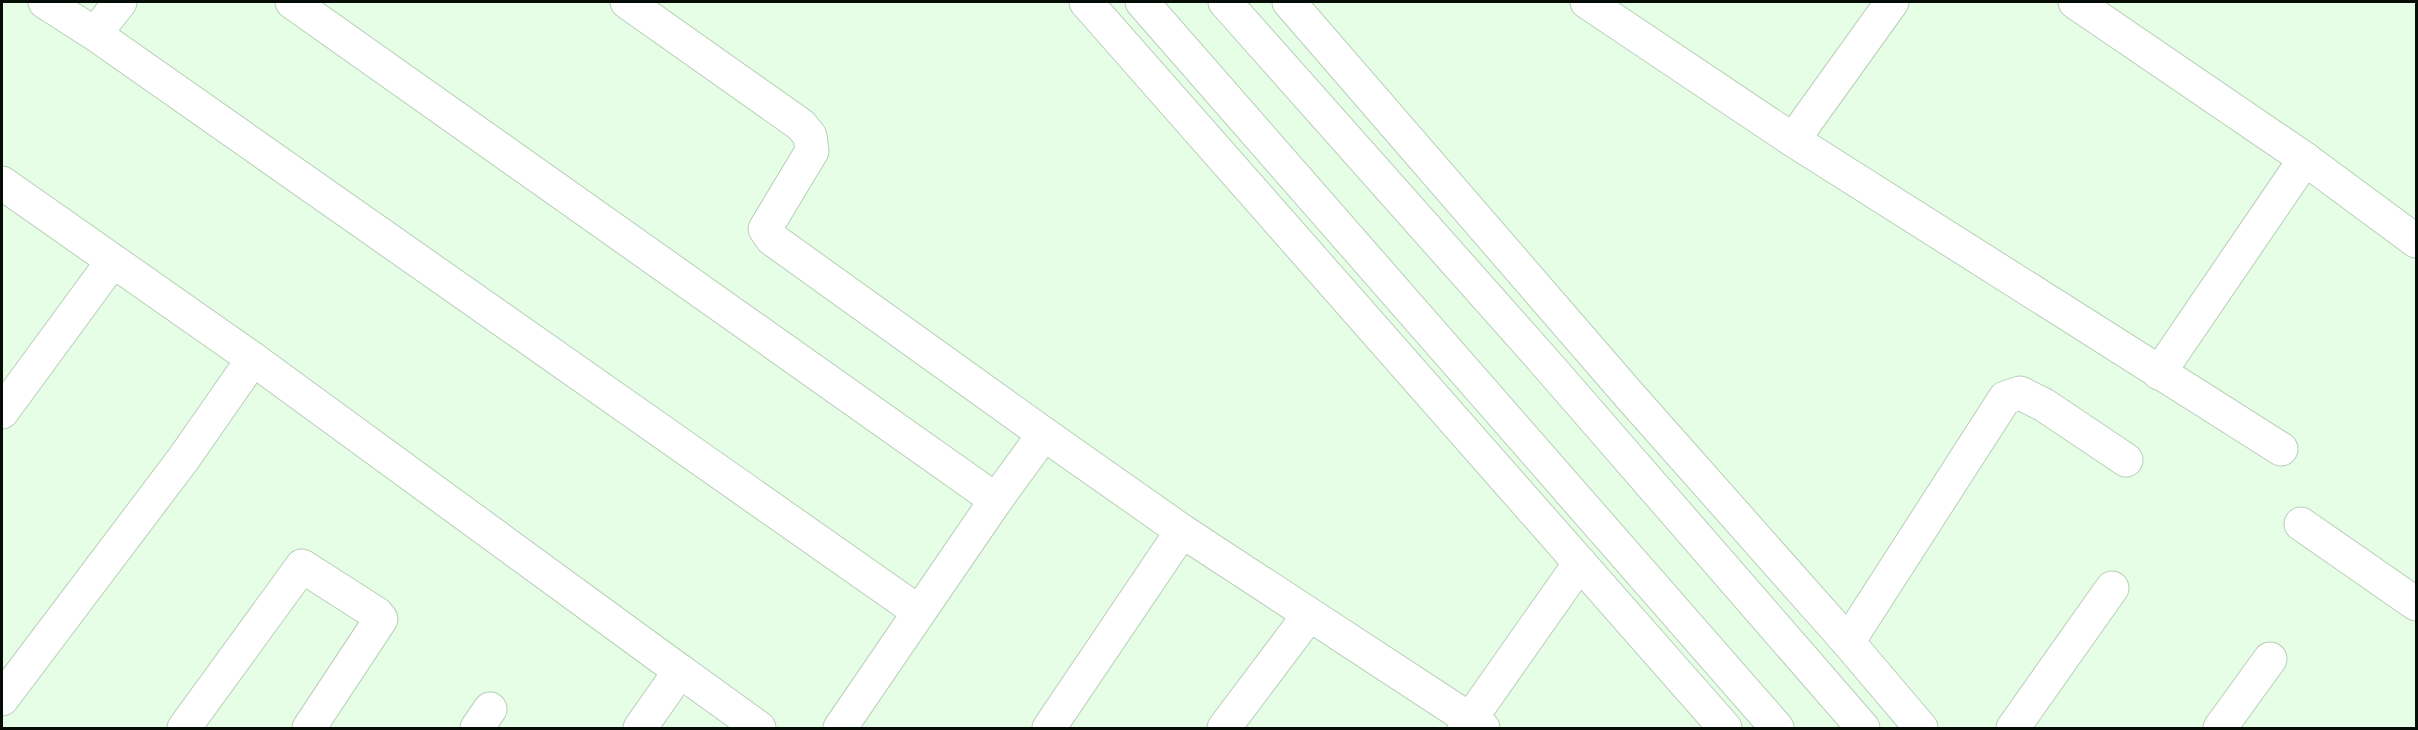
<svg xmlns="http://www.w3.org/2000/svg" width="2418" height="730" font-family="'Source Sans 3',sans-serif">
	<rect width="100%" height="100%" fill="#e6fde6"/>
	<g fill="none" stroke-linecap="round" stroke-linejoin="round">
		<defs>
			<g id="minor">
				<path d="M45,2L95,34"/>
				<path d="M120,2L95,34L919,612"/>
				<path d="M292,2L996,500L1044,434"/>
				<path d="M627,2L801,125L810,136L812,151L765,229L772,239L1044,434L1182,531L1483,728"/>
				<path d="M1086,2L1725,728"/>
				<path d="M1142,2L1777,728"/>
				<path d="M1225,2L1544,361L1863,728"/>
				<path d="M1289,2L1630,396L1848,642L1921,728"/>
				<path d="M1587,2L1793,140L2281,449"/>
				<path d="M2075,2L2305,159L2416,241"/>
				<path d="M1793,140L1892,2"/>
				<path d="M2,183L253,359L680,671L640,728"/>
				<path d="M2159,373L2305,159"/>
				<path d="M2,412L112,262"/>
				<path d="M2301,524L2416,604"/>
				<path d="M1848,642L2005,398L2020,393L2044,405L2126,460"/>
				<path d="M680,671L759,728"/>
				<path d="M2,699L184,458L253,359"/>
				<path d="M184,728L302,566L377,614L381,619L309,728"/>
				<path d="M477,728L490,709"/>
				<path d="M840,728L996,500"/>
				<path d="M1049,728L1182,531"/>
				<path d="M1224,728L1309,615"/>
				<path d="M1464,728L1580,563"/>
				<path d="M2013,728L2112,588"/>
				<path d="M2220,728L2270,659"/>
			</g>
		</defs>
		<!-- minor casing -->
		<use href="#minor" stroke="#b8ceb8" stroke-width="35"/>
		<!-- minor -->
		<use href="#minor" stroke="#fff" stroke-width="33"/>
	</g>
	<!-- border -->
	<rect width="2418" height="730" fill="none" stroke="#060d06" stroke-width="6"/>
</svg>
